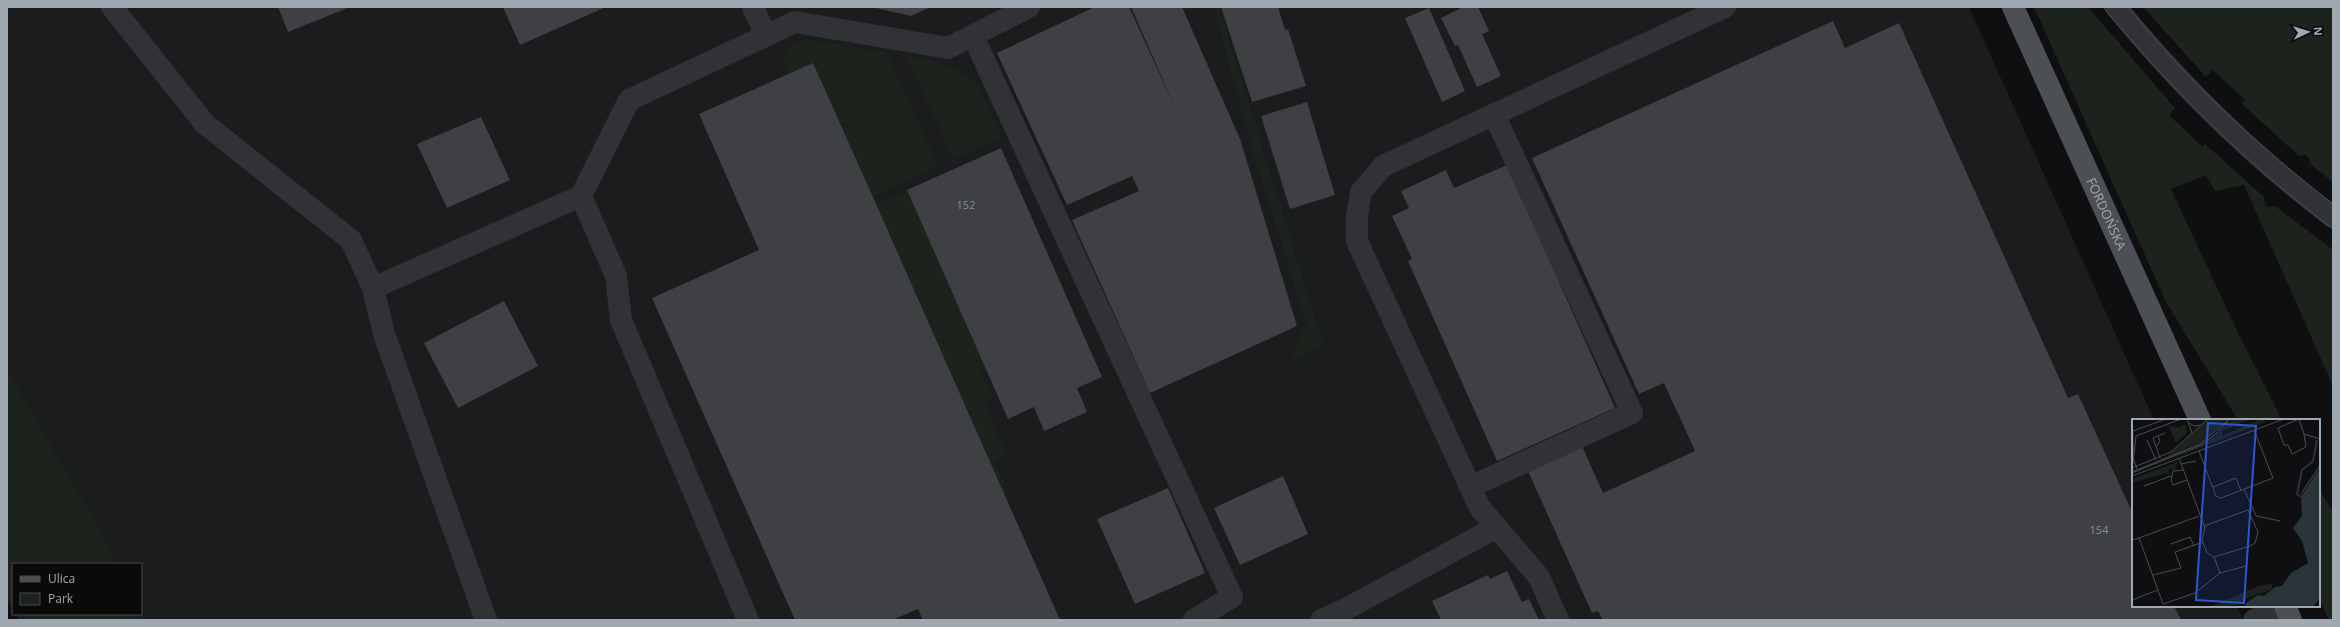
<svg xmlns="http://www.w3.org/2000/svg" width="2340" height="627" font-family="'Open Sans',sans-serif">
	<rect width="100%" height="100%" fill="#0f0f11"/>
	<!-- built -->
	<path fill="#1b1c1d" d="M7,7H1969L2154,420H2133V606H2237L2243,620H144L141,614V564H117L93,517L7,368Z"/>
	<!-- green -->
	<g fill="#1c231c">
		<path d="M1214,7H1219L1324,347L1290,360L1306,323L1249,139Z"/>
		<path d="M2034,7H2088L2175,108L2169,115L2202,147L2205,144L2264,197L2265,204L2268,207L2275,206L2333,250V386L2244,185L2215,191L2206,175L2171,189L2239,335L2282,420H2238L2166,302Z"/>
		<path d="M2143,7H2333V182L2310,164L2309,158L2306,155L2299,156L2242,104L2245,100L2213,70L2206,77Z"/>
		<path d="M805,39L886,52L938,165L872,197L813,64L789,74L784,60L788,49Z"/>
		<path d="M906,55C977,70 973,73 1002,138L953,159Z"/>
		<path d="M907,190L986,369L980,371L993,399L984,403L1007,456L995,462L1007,492L1004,493L876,204Z"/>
		<path d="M7,368L93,517L117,564H13V610L7,599Z"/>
		<path d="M2319,489L2333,512V620H2329L2319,598Z"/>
		<path d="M16,614H141L144,620H20Z"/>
	</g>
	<!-- building -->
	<g fill="#3e4044">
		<path d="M278,7H350L288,32Z"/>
		<path d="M503,7H606L520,45Z"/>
		<path d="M871,7H931L911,16Z"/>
		<path d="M1095,7H1129L1177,112L1131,7H1182L1240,139L1297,326L1150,393L1072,220L1139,191L1132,176L1067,205L997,53Z"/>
		<path d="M1221,7H1278L1285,30L1288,29L1306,86L1252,102Z"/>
		<path d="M1463,7H1478L1489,31L1482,34L1501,76L1477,87L1458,45L1455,46L1441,18Z"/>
		<path d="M1429,8L1465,91L1442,102L1405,18Z"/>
		<path d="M1833,21L1845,48L1899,23L2068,398L2078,394L2133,514V606H2174L2181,620H1603L1598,611L1592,613L1528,471L1582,446L1603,493L1695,451L1664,383L1639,394L1532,158Z"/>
		<path d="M813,63L876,204L1060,620H923L918,609L892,620H795L652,298L759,250L699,114Z"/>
		<path d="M1307,102L1335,195L1290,209L1261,116Z"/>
		<path d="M481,117L510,180L447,208L417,144Z"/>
		<path d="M1001,148L1102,377L1077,388L1087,412L1044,431L1034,407L1008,419L907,190Z"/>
		<path d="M1507,165L1615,408L1497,461L1408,261L1412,259L1392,216L1409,208L1401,191L1446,170L1454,188Z"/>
		<path d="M504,301L538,366L458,408L424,343Z"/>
		<path d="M1283,476L1308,534L1240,565L1214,508Z"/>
		<path d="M1168,488L1205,573L1135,604L1097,519Z"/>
		<path d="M1507,571L1522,602L1529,599L1539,620H1441L1432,601L1488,575L1490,579Z"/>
	</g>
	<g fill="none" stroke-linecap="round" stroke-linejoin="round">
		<!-- minor -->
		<g stroke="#303236" stroke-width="22">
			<path d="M112,7L205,124L351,240L373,288L581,196L629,100L795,22L948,48L1029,7"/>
			<path d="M753,7L766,36"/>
			<path d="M2116,7C2180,85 2252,156 2333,217"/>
			<path d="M973,36L1232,597L1194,620"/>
			<path d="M581,196L616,276L621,320L748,620"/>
			<path d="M373,288L384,334L486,620"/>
			<path d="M1470,487L1632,413L1494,114"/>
			<path d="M1321,620L1346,609L1497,527"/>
			<path d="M1558,620L1539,577L1480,508L1357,241V216L1361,192L1383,166L1725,7"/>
			<path d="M2254,620L2282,606"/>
		</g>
		<!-- major -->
		<g stroke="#4c5055" stroke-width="22">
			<path id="s1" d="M2013,7L2200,420"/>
			<path d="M2285,606L2291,620"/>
		</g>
		<!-- tram -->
		<g stroke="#474b4f" stroke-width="1">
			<path d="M2103,7C2172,90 2247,164 2333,229"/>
			<path d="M2128,7C2188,81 2258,147 2333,204"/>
		</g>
	</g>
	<g text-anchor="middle" stroke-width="3" stroke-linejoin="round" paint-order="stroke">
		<!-- number labels -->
		<g font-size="11" fill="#888f96">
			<text x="966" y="209">152</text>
			<text x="2099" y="534">154</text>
		</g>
		<!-- street labels -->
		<g font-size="13" fill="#a0a9b2" stroke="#0a0a0b">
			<text dy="5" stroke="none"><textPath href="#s1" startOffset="227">FORDOŃSKA</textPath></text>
		</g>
	</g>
	<!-- overview -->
	<g transform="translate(2132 419)">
		<rect width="188" height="188" fill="#0f0f11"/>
		<path d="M77,0H94L71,22L33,39ZM100,0H118L90,12V17L128,0H132L133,3L40,40L84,17ZM53,5L55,14L44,24L37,7L48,9ZM45,43L44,50L36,51L37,56L34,54L0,64V60ZM141,165L139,171L117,178L106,186L77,188L129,166Z" fill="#1c231c"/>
		<path d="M188,48V179L181,188H113L114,184L126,176L132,177L143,168L150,167L159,154L176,144L170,122L161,109L170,97L169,78Z" fill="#293539"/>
		<path fill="none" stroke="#293539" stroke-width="2" d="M169,78L165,75L170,51L181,42L185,21"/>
		<path fill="none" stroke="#494d51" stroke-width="1" d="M55,0L60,14M167,0L146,9L152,26H156L160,35L174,28L172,15M167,0L172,15L188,20M56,3L62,7L69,6M1,12V38L5,50M1,12L34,0M15,21L24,41M24,28L28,22L26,17M67,32L84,77L89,79L141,59L122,11M28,39L21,19L33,14M49,45L64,42M0,49L39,33L76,0M0,51L4,17L49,0M51,51L41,52L39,61L41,66L55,61M0,53L68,25L97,0M0,54L69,26L85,14L98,0M0,57L152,0M12,67L39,57M81,68L104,59L109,72M112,70L124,97L148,102M169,75L188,46M72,107L116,91L126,113L123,124L118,127L82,138M7,119L67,97M0,121L7,119L26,171L0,181M39,125L58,118L62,127M88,154L114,147M21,156L49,149L43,133L71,123M26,171L31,185L63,174L88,154L82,138L75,134L70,121L73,109L47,39"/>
		<path fill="#2a57d4" fill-opacity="0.15" stroke="#2a57d4" stroke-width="2" d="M76,4L124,7L112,184L64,181Z"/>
		<rect width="188" height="188" fill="none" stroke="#a0a9b2" stroke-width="2"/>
	</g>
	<!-- border -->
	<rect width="2340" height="627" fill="none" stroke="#a0a9b2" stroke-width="16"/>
	<!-- legend -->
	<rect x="12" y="563" width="130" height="52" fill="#0a0a0b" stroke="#464a4e"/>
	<rect x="20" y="576" width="20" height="6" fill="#4c5055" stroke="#464a4e"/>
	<text x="48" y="583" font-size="12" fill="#a0a9b2">Ulica</text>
	<rect x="20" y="593" width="20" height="12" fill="#1c231c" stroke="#464a4e"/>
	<text x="48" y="603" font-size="12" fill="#a0a9b2">Park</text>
	<!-- north arrow -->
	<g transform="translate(2308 32) rotate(86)" stroke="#0a0a0b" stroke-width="3" paint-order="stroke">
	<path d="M0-3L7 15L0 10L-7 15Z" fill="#a0a9b2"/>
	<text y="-6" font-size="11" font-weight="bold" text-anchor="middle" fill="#a0a9b2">N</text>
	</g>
</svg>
